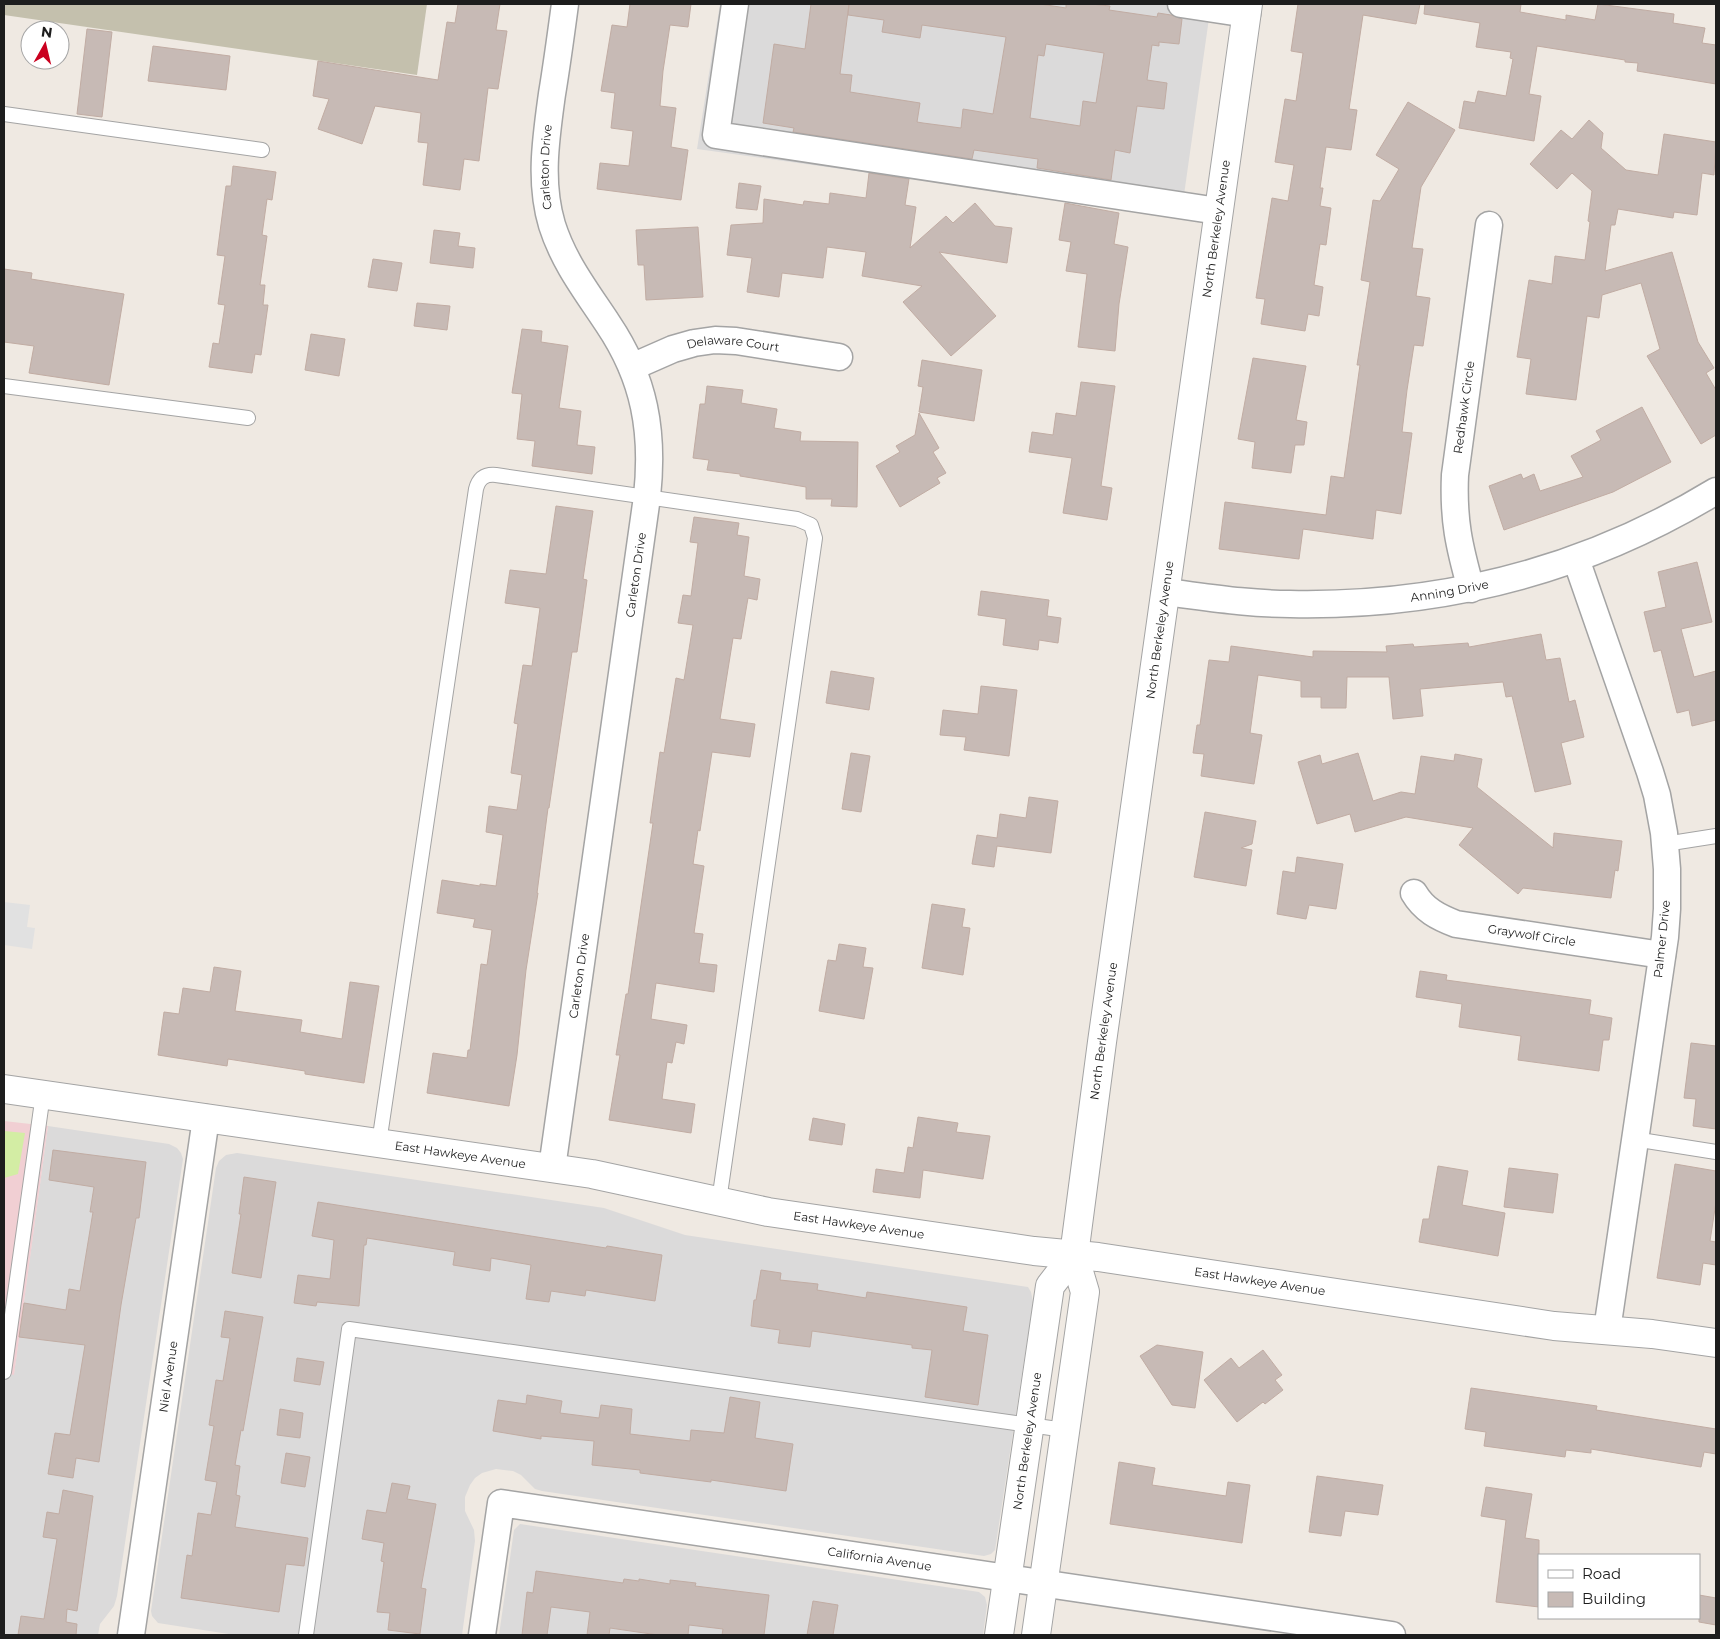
<svg xmlns="http://www.w3.org/2000/svg" width="1720" height="1639" font-family="Montserrat,sans-serif">
	<rect width="100%" height="100%" fill="#efe9e2"/>
	<!-- residential -->
	<g fill="#dbdada">
		<path d="M720,4H1211L1181,216L697,149Z"/>
		<path d="M48,1126L169,1144L177,1148L181,1153L183,1159L117,1596L114,1606L100,1624L98,1635H4V1373L14,1374Z"/>
		<path d="M237,1153L604,1208L685,1235L1028,1287L1031,1292L1033,1302L995,1550L991,1554L984,1556L542,1491L535,1489L521,1475L513,1471L496,1469L482,1473L475,1478L470,1485L465,1497V1511L474,1530L475,1541L462,1635H235L158,1623L152,1616L151,1611L216,1168L219,1161L226,1155Z"/>
		<path d="M520,1524L979,1592L985,1597L987,1605L983,1635H499L514,1530Z"/>
	</g>
	<!-- commercial -->
	<path fill="#f1cfd3" d="M4,1121L48,1126L14,1375L4,1373Z"/>
	<!-- construction -->
	<path fill="#c4c0ad" d="M4,4H427L417,75L4,15Z"/>
	<!-- grass -->
	<path fill="#d3eda4" d="M4,1131L25,1133L18,1174L4,1178Z"/>
	<!-- parking -->
	<path fill="#e1e1e1" d="M4,902L30,905L27,927L35,928L32,949L4,945Z"/>
	<!-- building -->
	<g fill="#c7bab5" stroke="#c1aca3" fill-rule="evenodd">
		<path d="M458,4H500L496,30L507,31L498,89L488,88L479,161L464,159L460,190L423,185L428,143L418,142L421,113L375,106L362,144L318,129L329,99L313,96L318,61L438,80L447,22L455,23Z"/>
		<path d="M630,4H691L688,27L670,25L663,71L660,106L676,108L671,147L688,150L681,200L597,189L600,163L629,166L633,131L611,128L615,93L601,91L612,25L627,27Z"/>
		<path d="M811,4H1040L1066,8V4H1091L1110,6L1109,10L1157,17L1158,13L1171,15L1182,19L1179,44L1159,42V46L1152,45L1147,80L1167,83L1164,109L1137,106L1130,153L1115,150L1111,180L1037,168L1038,159L974,150L972,159L793,132L794,128L763,123L774,44L805,49ZM849,4L848,15L884,20L882,32L920,38L922,25L1006,37L993,114L963,109L961,128L923,123L917,122L920,103L850,92L852,75L840,74ZM1046,44L1104,53L1096,103L1083,101L1080,126L1030,118L1038,55L1044,56Z"/>
		<path d="M1298,4H1420L1416,24L1363,15L1349,109L1357,110L1351,150L1326,147L1320,188H1323L1320,206L1331,208L1326,245L1320,244L1314,285L1323,287L1319,316L1308,314L1305,331L1261,324L1265,299L1256,298L1272,198L1288,201L1294,165L1275,162L1285,99L1296,101L1303,53L1291,51Z"/>
		<path d="M1425,4H1521L1520,12L1566,20V15L1595,20L1598,4L1674,14L1673,23L1705,28L1702,43L1716,45V84L1637,71L1638,63L1625,62V60L1537,46L1529,94L1541,96L1534,141L1459,128L1464,101L1475,103L1478,91L1506,96L1513,59L1510,58L1511,52L1476,47L1480,23L1424,14Z"/>
		<path d="M87,29L112,32L102,117L77,114Z"/>
		<path d="M153,46L230,56L226,90L148,81Z"/>
		<path d="M1408,102L1455,130L1421,187L1412,248L1423,249L1416,296L1430,298L1423,346L1414,345L1407,390L1402,432L1412,433L1401,514L1376,510L1373,539L1303,529L1299,559L1219,549L1225,502L1326,515L1331,476L1344,478L1360,365H1357L1370,282L1361,280L1373,200L1380,201L1399,169L1376,155Z"/>
		<path d="M1589,120L1603,133L1601,148L1626,170L1658,175L1664,134L1716,142L1714,175L1702,173L1697,215L1674,212L1673,218L1618,209L1615,225H1611L1605,271L1672,252L1698,342L1714,368L1706,373L1716,390V435L1701,444L1647,356L1660,349L1641,283L1602,295L1599,318L1587,316L1576,400L1526,394L1531,359L1517,357L1529,280L1552,284L1555,256L1585,260L1590,222L1588,221L1592,191L1572,173L1557,189L1530,164L1561,130L1572,139Z"/>
		<path d="M233,166L276,172L272,200L267,199L262,235L267,236L260,285H265L263,305H268L261,355L255,354L252,373L209,367L213,343L219,344L225,305L218,304L225,256L217,255L226,186H231Z"/>
		<path d="M869,173L909,179L905,205L916,207L910,248L946,216L953,223L975,203L995,226L1012,228L1007,263L939,252L996,316L951,356L903,302L922,286L862,276L866,252L827,247L823,278L782,273L779,297L747,292L752,258L727,255L731,225L763,223L764,199L803,205L804,201L829,204L830,193L866,198Z"/>
		<path d="M739,183L761,186L757,210L736,208Z"/>
		<path d="M1065,203L1119,213L1114,244L1128,247L1119,304L1115,351L1078,347L1087,274L1066,271L1071,242L1059,240Z"/>
		<path d="M698,227L703,297L646,300L644,265H638L636,230Z"/>
		<path d="M434,230L460,233L458,246L475,248L473,268L430,263Z"/>
		<path d="M373,259L402,263L397,291L368,287Z"/>
		<path d="M4,269L32,273L31,279L124,294L109,385L29,373L34,346L4,342Z"/>
		<path d="M417,303L450,306L447,330L414,326Z"/>
		<path d="M522,329L542,331L541,342L568,346L559,408L581,411L577,445L595,447L592,474L532,466L535,441L517,439L522,394L512,393Z"/>
		<path d="M311,334L345,339L339,376L305,370Z"/>
		<path d="M1253,358L1306,366L1296,420L1307,422L1304,445H1295L1291,473L1252,468L1255,442L1238,439Z"/>
		<path d="M922,360L982,370L974,421L919,412L923,387L918,386Z"/>
		<path d="M1081,382L1115,386L1101,486L1112,488L1107,520L1063,513L1072,458L1029,452L1032,432L1053,435L1056,413L1076,416Z"/>
		<path d="M707,386L743,390L741,403L777,409L774,428L801,432L800,441L858,442L857,507L831,506L832,499H806V487L740,476V474L707,470L709,460L693,458L700,404H705Z"/>
		<path d="M1642,407L1671,462L1613,492L1504,530L1489,486L1521,474L1523,479L1534,474L1540,491L1583,477L1571,456L1601,440L1596,431Z"/>
		<path d="M919,413L939,448L933,452L946,473L937,478L940,483L900,507L876,466L900,452L896,446L915,435Z"/>
		<path d="M556,506L593,511L583,579L587,580L577,652H572L549,808H548L537,893H538L526,970L517,1055L509,1106L427,1093L433,1053L467,1058L468,1050H470L481,964L487,965L492,930L473,927L475,919L437,913L442,880L480,886V884L496,886L503,835L486,832L489,806L517,810L522,775L511,773L518,724L514,723L523,665L532,666L540,608L505,603L510,570L546,574Z"/>
		<path d="M694,517L739,523L737,535L749,537L744,576L760,579L757,600L748,598L741,639L733,638L720,719L755,724L750,757L712,752L700,831L698,830L693,864L704,866L694,933L703,934L699,963L717,965L714,992L656,983L651,1019L687,1025L684,1044L676,1042L672,1063L667,1062L662,1099L695,1104L691,1133L609,1120L620,1055H616L626,994H628L653,823H650L660,752L664,753L676,678L684,680L693,625L678,623L683,595L691,596L698,543L690,542Z"/>
		<path d="M1697,562L1712,622L1681,629L1694,677L1716,671V720L1692,726L1689,710L1677,713L1661,650L1654,652L1644,612L1666,607L1658,572Z"/>
		<path d="M981,591L1049,600L1047,616L1061,618L1058,643L1039,640L1038,650L1003,645L1006,619L978,615Z"/>
		<path d="M1541,634L1546,660L1560,658L1569,702L1575,700L1584,737L1561,743L1571,784L1535,792L1512,696L1506,697L1503,682L1420,689L1423,716L1393,719L1389,677H1347L1346,708H1321V697H1301V681L1258,675L1250,733L1262,735L1254,784L1201,776L1204,754L1193,753L1197,725H1200L1209,660L1229,662L1231,646L1313,657V651L1387,652L1386,646L1413,644L1414,647L1468,643L1469,647Z"/>
		<path d="M831,671L874,678L869,710L826,703Z"/>
		<path d="M981,686L1017,690L1009,756L964,750L966,737L940,735L943,710L978,714Z"/>
		<path d="M851,753L870,756L861,812L842,809Z"/>
		<path d="M1358,753L1373,801L1401,792L1415,794L1421,756L1454,761L1455,754L1482,759L1477,787L1553,848L1554,833L1622,841L1618,871L1615,870L1611,898L1523,888L1518,894L1459,845L1473,828L1406,817L1355,832L1350,814L1317,824L1298,762L1320,755L1322,764Z"/>
		<path d="M1029,797L1058,801L1051,853L997,846L994,867L972,864L977,835L997,838L1000,814L1026,818Z"/>
		<path d="M1205,812L1256,821L1252,844L1241,848L1252,850L1246,886L1194,877Z"/>
		<path d="M1297,857L1343,864L1336,909L1309,905L1306,919L1277,914L1283,871L1295,873Z"/>
		<path d="M932,904L965,909L962,927L970,928L963,975L922,968Z"/>
		<path d="M839,944L866,948L863,967L873,968L864,1019L819,1011L828,960L836,961Z"/>
		<path d="M214,967L241,971L235,1011L302,1020L300,1032L342,1039L350,982L379,986L364,1083L305,1074V1071L228,1059L227,1066L158,1055L164,1012L179,1014L183,988L210,992Z"/>
		<path d="M1420,971L1447,975L1446,980L1591,1000L1589,1014L1612,1018L1609,1040H1603L1599,1071L1518,1060L1521,1036L1459,1027L1462,1004L1416,997Z"/>
		<path d="M1691,1043L1716,1046V1129L1693,1126L1696,1099L1684,1098Z"/>
		<path d="M918,1117L958,1123L956,1132L990,1136L983,1179L923,1170L920,1198L873,1192L876,1169L904,1173L908,1147L913,1148Z"/>
		<path d="M813,1118L845,1124L842,1145L809,1140Z"/>
		<path d="M53,1150L146,1162L139,1218H136L121,1305L99,1462L76,1458L73,1478L48,1474L55,1433L70,1435L85,1345L19,1337L24,1303L66,1310L69,1289L80,1291L93,1212H90L94,1187L49,1180Z"/>
		<path d="M1675,1164L1716,1171V1202L1710,1241L1716,1242V1265L1703,1263L1700,1285L1657,1278Z"/>
		<path d="M1438,1166L1468,1171L1462,1205L1505,1213L1498,1256L1419,1242L1423,1219H1429Z"/>
		<path d="M1509,1168L1558,1174L1553,1213L1504,1207Z"/>
		<path d="M244,1177L276,1182L261,1278L232,1273L241,1214H239Z"/>
		<path d="M318,1202L606,1248L607,1246L662,1255L655,1301L586,1290L585,1296L551,1291L549,1302L526,1299L531,1265L491,1258L490,1271L453,1265L455,1252L367,1238L366,1245H364L359,1306L317,1302L316,1306L294,1303L298,1275L330,1279L334,1240L312,1236Z"/>
		<path d="M761,1270L781,1273L780,1280L818,1284L817,1290L866,1298L867,1292L967,1307L963,1331L988,1335L978,1405L925,1397L932,1350L912,1348V1345L812,1331L810,1347L778,1343L780,1330L751,1326L754,1300H756Z"/>
		<path d="M225,1311L263,1317L243,1431L241,1430L235,1465L240,1466L236,1495L240,1496L235,1527L308,1538L304,1566L286,1564L279,1612L181,1598L187,1555L192,1556L198,1513L211,1515L217,1482L205,1480L214,1426L209,1425L216,1380L223,1381L230,1338L221,1337Z"/>
		<path d="M1157,1345L1203,1352L1195,1408L1172,1405L1140,1356Z"/>
		<path d="M1263,1350L1282,1375L1275,1380L1283,1390L1265,1404L1263,1402L1237,1422L1204,1380L1231,1358L1239,1368Z"/>
		<path d="M297,1358L324,1362L320,1385L294,1381Z"/>
		<path d="M1471,1388L1597,1406L1596,1410L1716,1429V1454L1704,1452L1701,1467L1591,1449V1453L1566,1450L1565,1457L1484,1446L1486,1432L1465,1429Z"/>
		<path d="M527,1395L562,1401L560,1413L599,1418L601,1405L632,1409L630,1434L690,1441L691,1430L724,1433L730,1397L760,1402L755,1438L793,1444L786,1491L711,1480V1482L640,1473V1470L592,1465L594,1441L541,1436V1439L493,1431L498,1400L526,1404Z"/>
		<path d="M280,1409L303,1413L300,1438L277,1435Z"/>
		<path d="M286,1453L310,1457L305,1487L281,1483Z"/>
		<path d="M1119,1462L1155,1468L1152,1485L1226,1496L1228,1482L1250,1485L1242,1543L1110,1524Z"/>
		<path d="M1317,1476L1383,1485L1378,1515L1345,1511L1341,1536L1309,1532Z"/>
		<path d="M392,1483L410,1486L407,1499L436,1504L421,1588L426,1589L420,1634L388,1630L390,1613L377,1612L384,1562L381,1561L384,1543L362,1539L367,1510L386,1513Z"/>
		<path d="M1486,1487L1532,1494L1525,1538L1539,1540V1607L1496,1602L1506,1520L1481,1516Z"/>
		<path d="M63,1490L93,1496L77,1611L67,1609L66,1622L77,1624L76,1635H18L21,1616L44,1619L57,1539L43,1537L47,1512L59,1514Z"/>
		<path d="M536,1571L623,1583L624,1579L639,1581V1579L670,1584V1580L696,1583L695,1586L769,1595L764,1635H722L723,1629L689,1625L688,1635H658L610,1628L609,1635H587L590,1612L551,1607L547,1635H522L527,1592L533,1593Z"/>
		<path d="M1699,1595L1716,1598V1625L1699,1622Z"/>
		<path d="M813,1601L838,1605L833,1635H807Z"/>
	</g>
	<g fill="none" stroke-linecap="round" stroke-linejoin="round">
		<defs>
			<g id="service">
				<path d="M4,114L262,150"/>
				<path d="M4,386L248,418"/>
				<path d="M1665,844L1716,836"/>
				<path d="M1634,1139L1716,1152"/>
				<path d="M379,1143L476,489C479,478 485,474 496,475L797,519L811,525L815,538L719,1201"/>
				<path d="M4,1372L43,1094"/>
				<path d="M306,1635L349,1329L1065,1430"/>
			</g>
			<g id="minor">
				<path d="M735,4L716,135L1218,211"/>
				<path d="M1181,4L1247,14"/>
				<path id="s1" d="M632,367L673,349L694,343L715,340L736,341L839,357"/>
				<path d="M1576,559L1650,772L1657,795L1664,833L1667,869V909L1665,937L1607,1330"/>
				<path id="s2" d="M1471,589C1459,546 1453,520 1455,475L1489,225"/>
				<path id="s3" d="M1165,592C1206,597 1248,604 1290,604C1442,607 1586,570 1716,491"/>
				<path id="s4" d="M1414,893C1424,910 1438,917 1456,924L1662,955"/>
				<path id="s5" d="M552,1168L647,497C654,432 645,379 608,324C587,292 564,263 552,225C539,182 546,138 552,94C557,64 561,34 565,4"/>
				<path id="s6" d="M131,1635L206,1118"/>
				<path id="s7" d="M482,1635L501,1503L1392,1635"/>
			</g>
			<g id="tertiary">
				<path id="s8" d="M4,1089L592,1174L768,1212L1034,1251L1098,1257L1554,1326L1652,1334L1716,1343"/>
				<path id="s9" d="M999,1635L1050,1286L1074,1255"/>
				<path id="s10" d="M1036,1635L1085,1292L1074,1255L1102,1042L1248,4"/>
			</g>
		</defs>
		<!-- service casing -->
		<use href="#service" stroke="#a4a4a4" stroke-width="16"/>
		<!-- minor casing -->
		<use href="#minor" stroke="#a4a4a4" stroke-width="29"/>
		<!-- tertiary casing -->
		<use href="#tertiary" stroke="#a4a4a4" stroke-width="30"/>
		<!-- service -->
		<use href="#service" stroke="#fff" stroke-width="14"/>
		<!-- minor -->
		<use href="#minor" stroke="#fff" stroke-width="26"/>
		<!-- tertiary -->
		<use href="#tertiary" stroke="#fff" stroke-width="28"/>
	</g>
	<g text-anchor="middle" stroke-width="4" stroke-linejoin="round" paint-order="stroke">
		<!-- street labels -->
		<g font-size="12" fill="#1d1d1d" stroke="#fff">
			<text dy="4" stroke="none"><textPath href="#s5" startOffset="1032">Carleton Drive</textPath></text>
			<text dy="4" stroke="none"><textPath href="#s10" startOffset="1421">North Berkeley Avenue</textPath></text>
			<text dy="4" stroke="none"><textPath href="#s1" startOffset="106">Delaware Court</textPath></text>
			<text dy="4" stroke="none"><textPath href="#s2" startOffset="184">Redhawk Circle</textPath></text>
			<text dy="4" stroke="none"><textPath href="#s5" startOffset="599">Carleton Drive</textPath></text>
			<text dy="4" stroke="none"><textPath href="#s3" startOffset="286">Anning Drive</textPath></text>
			<text dy="4" stroke="none"><textPath href="#s10" startOffset="1016">North Berkeley Avenue</textPath></text>
			<text dy="4" stroke="none"><textPath href="#s4" startOffset="130">Graywolf Circle</textPath></text>
			<text transform="translate(1662 939) rotate(-84)" y="4">Palmer Drive</text>
			<text dy="4" stroke="none"><textPath href="#s5" startOffset="194">Carleton Drive</textPath></text>
			<text dy="4" stroke="none"><textPath href="#s10" startOffset="611">North Berkeley Avenue</textPath></text>
			<text dy="4" stroke="none"><textPath href="#s8" startOffset="461">East Hawkeye Avenue</textPath></text>
			<text dy="4" stroke="none"><textPath href="#s8" startOffset="866">East Hawkeye Avenue</textPath></text>
			<text dy="4" stroke="none"><textPath href="#s8" startOffset="1271">East Hawkeye Avenue</textPath></text>
			<text dy="4" stroke="none"><textPath href="#s6" startOffset="261">Niel Avenue</textPath></text>
			<text dy="4" stroke="none"><textPath href="#s9" startOffset="196">North Berkeley Avenue</textPath></text>
			<text dy="4" stroke="none"><textPath href="#s7" startOffset="516">California Avenue</textPath></text>
		</g>
	</g>
	<!-- border -->
	<rect width="1720" height="1639" fill="none" stroke="#1d1d1d" stroke-width="10"/>
	<!-- legend -->
	<rect x="1538" y="1554" width="162" height="65" fill="#ffffff" stroke="#a5a5a5"/>
	<rect x="1548" y="1570" width="25" height="8" fill="#ffffff" stroke="#a5a5a5"/>
	<text x="1582" y="1579" font-size="15" fill="#1d1d1d">Road</text>
	<rect x="1548" y="1592" width="25" height="15" fill="#c7bab5" stroke="#a5a5a5"/>
	<text x="1582" y="1604" font-size="15" fill="#1d1d1d">Building</text>
	<!-- north arrow -->
	<g transform="translate(45 45) rotate(8)"><circle r="24" fill="#ffffff" stroke="#a5a5a5"/>
	<path d="M0-4L9 19L0 12L-9 19Z" fill="#ca001f"/>
	<text y="-8" font-size="14" font-weight="bold" text-anchor="middle" fill="#1d1d1d">N</text>
	</g>
</svg>
